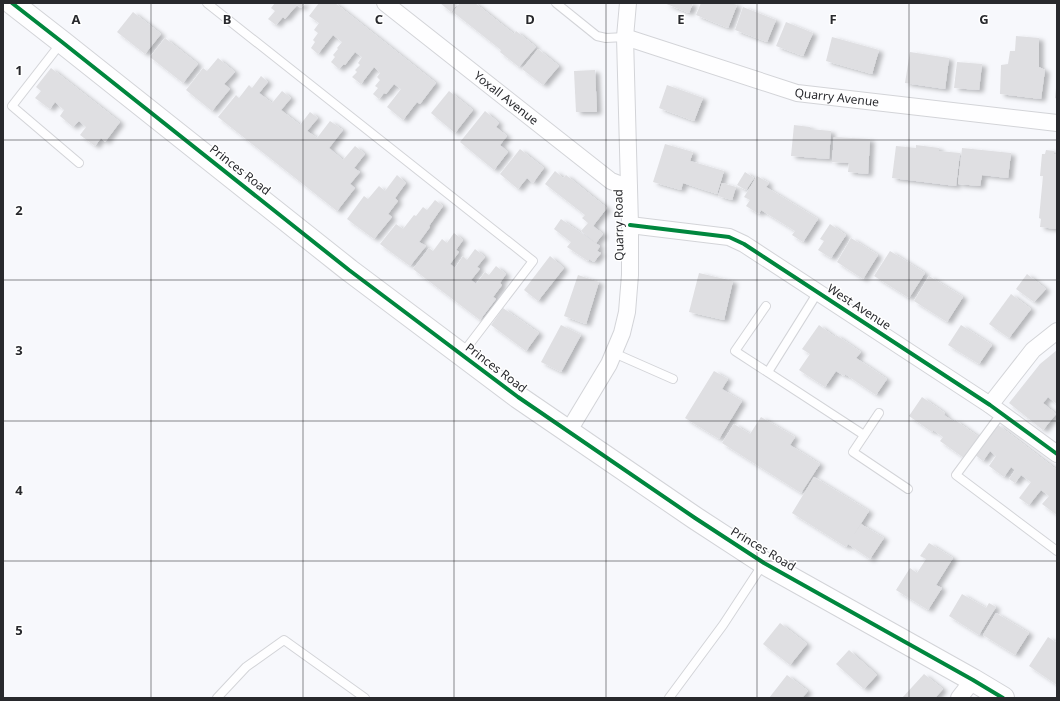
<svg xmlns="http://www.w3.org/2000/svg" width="1060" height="701" font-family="'Noto Sans',sans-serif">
	<defs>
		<filter id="shadow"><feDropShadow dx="4.5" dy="2.5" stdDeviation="2" flood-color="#0004"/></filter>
	</defs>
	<rect width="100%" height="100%" fill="#f7f8fc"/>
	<!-- building -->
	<g fill="#dfdfe2" filter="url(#shadow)">
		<path d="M275,3H305L301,8L297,5L285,19L283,17L276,25L268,19L275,11L271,8Z"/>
		<path d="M319,3H335L436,83L420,104L417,102L403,120L387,107L401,89L394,84L386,94L384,93L379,99L373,94L378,88L375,86L380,80L377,77L380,73L374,67L361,84L352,77L357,72L355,70L360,65L358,63L362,57L355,52L345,65L344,64L339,69L331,62L335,57L333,55L338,49L337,48L342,42L333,35L318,54L311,48L315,42L313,40L318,33L314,30L319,23L309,16Z"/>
		<path d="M440,3H458L451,12Z"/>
		<path d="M460,3H475L514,34L516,31L536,47L519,67L500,52L501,50L453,12Z"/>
		<path d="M664,3H693L689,13Z"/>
		<path d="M701,3H731L737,5L728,28L696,15Z"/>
		<path d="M743,7L776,20L767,42L735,30Z"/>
		<path d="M133,12L161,34L145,54L117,32Z"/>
		<path d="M786,22L813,33L803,56L776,46Z"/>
		<path d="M1016,36L1039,38V67L1045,70L1041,99L1000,94L1001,65L1008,64L1010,51H1015Z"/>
		<path d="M832,37L879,50L872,74L826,61Z"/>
		<path d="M165,38L198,64L183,83L150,57Z"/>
		<path d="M538,49L559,66L543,85L522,69Z"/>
		<path d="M910,52L949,58L945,89L905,83Z"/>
		<path d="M218,58L235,72L224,84L230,89L212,111L186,90L203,68L207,71Z"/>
		<path d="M957,62L982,64L979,90L954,88Z"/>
		<path d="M51,68L120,122L105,142L101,138L95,146L80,135L86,127L79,121L73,127L60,116L64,110L55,102L50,109L35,98L41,91L36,87Z"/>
		<path d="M595,70L597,112H576L574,71Z"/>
		<path d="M261,76L268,82L259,93L272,103L282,91L291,98L281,110L300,125L310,112L318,118L307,131L317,138L330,121L343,130L329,148L343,160L355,146L365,154L354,168L360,172L350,184L355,188L337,211L218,117L236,95L239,98L249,85L252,88Z"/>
		<path d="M667,85L703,98L694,121L659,108Z"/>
		<path d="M1056,88H1057V99L1055,98Z"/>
		<path d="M449,91L473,110L455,133L431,113Z"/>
		<path d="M485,111L499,123L496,127L507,136L500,145L508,152L494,170L460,142Z"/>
		<path d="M794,125L810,127V129L831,131L829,159L791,156Z"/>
		<path d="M834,137L870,139L868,174L848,172L849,163L832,162Z"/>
		<path d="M665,144L693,152L690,161L724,171L717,194L683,183L681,190L653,182Z"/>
		<path d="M916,145L939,148V151L960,153L956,186L892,178L896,146L916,148Z"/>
		<path d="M962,148L1011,153L1008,178L982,175L980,186L958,184Z"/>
		<path d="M520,149L544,168L533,183L527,178L518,189L500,174Z"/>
		<path d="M1046,150L1054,151V154H1057V229L1040,227L1041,219L1039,218L1043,176H1040L1042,154H1045Z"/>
		<path d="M555,171L563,178L566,175L607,208L593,226L603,234L596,243L581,231L588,223L582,218L585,215L545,184Z"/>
		<path d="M745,172L754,178L746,190L737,185Z"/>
		<path d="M397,175L406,183L395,198L398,201L388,214L392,217L374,239L347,219L364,196L368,199L379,186L385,191Z"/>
		<path d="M757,176L769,183L766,187L818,219L803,242L792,235L795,231L761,210L759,214L746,206L750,200L744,197Z"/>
		<path d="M722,183L736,187L732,200L718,196Z"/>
		<path d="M435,200L443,206L429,226L430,227L419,242L426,246L410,266L380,244L396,224L403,229L414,215L416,216L423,207L427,210Z"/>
		<path d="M561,219L600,246L597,251L601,253L594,262L589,259L588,261L567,247L571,242L554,229Z"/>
		<path d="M830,224L846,235L831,258L818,250L824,241L820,239Z"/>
		<path d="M454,233L463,240L456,250L459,252L450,264L455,268L463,256L467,260L475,249L485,257L477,267L480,269L471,280L476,284L485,272L489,275L496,266L506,274L500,283L502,285L493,297L496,299L480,320L413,269L429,248L433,251L442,239L447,243Z"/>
		<path d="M851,238L878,255L863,279L837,262Z"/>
		<path d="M890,251L925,273L909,298L874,276Z"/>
		<path d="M550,256L564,268L538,301L524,290Z"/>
		<path d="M699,273L733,281L724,320L689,312Z"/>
		<path d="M1027,274L1046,289L1034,302L1016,289Z"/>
		<path d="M578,275L599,282L586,324L564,316Z"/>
		<path d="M929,276L963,297L947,322L914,301Z"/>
		<path d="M1011,294L1031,309L1009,338L989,324Z"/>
		<path d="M503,308L539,333L526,351L491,325Z"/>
		<path d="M561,325L581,335L561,372L541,362Z"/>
		<path d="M819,325L835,337L836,335L861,352L856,358L887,379L876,395L845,374L844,376L836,371L825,387L799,370L810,354L802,349Z"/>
		<path d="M961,325L992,345L979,364L948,345Z"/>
		<path d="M1057,350V404L1048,397L1043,403L1056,414L1043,430L1009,403L1040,364Z"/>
		<path d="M714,371L728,379L722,389L742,401L719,439L685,418Z"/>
		<path d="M922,397L945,413L944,415L954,422L955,420L979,437L964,458L940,441L943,437L933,430L932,432L909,416Z"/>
		<path d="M761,417L795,437L790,445L820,464L801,493L722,443L734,424L750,434Z"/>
		<path d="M997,424L1057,470V515L1042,504L1049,496L1041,490L1029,505L1019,498L1031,482L1021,475L1015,483L1009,479L1015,470L1011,467L1004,477L989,466L996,456L990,451L983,461L974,454Z"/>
		<path d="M814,477L869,511L853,536L861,524L884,538L870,559L848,544L846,547L792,513Z"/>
		<path d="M929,543L953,558L936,585L942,588L928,610L896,590L910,568L917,573L926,559L920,556Z"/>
		<path d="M962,594L986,608L989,603L996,607L979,635L949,616Z"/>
		<path d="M996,613L1029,633L1015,655L983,635Z"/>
		<path d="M780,623L807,644L790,665L763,644Z"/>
		<path d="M1048,637L1057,643V685L1029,666Z"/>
		<path d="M849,650L877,675L864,689L836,664Z"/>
		<path d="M924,674L943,689L935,698H902Z"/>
		<path d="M787,675L808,691L802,698H769Z"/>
	</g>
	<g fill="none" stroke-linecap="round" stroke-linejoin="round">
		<defs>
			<g id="lane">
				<path d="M207,3L533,261L462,354"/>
				<path d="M556,3L597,36L606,38L625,37"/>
				<path d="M61,43L12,106L79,163"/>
				<path d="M766,306L735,351L864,435"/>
				<path d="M614,353L673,379"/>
				<path d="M768,372L818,292"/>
				<path d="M879,413L853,452L908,489"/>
				<path d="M1001,414L956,475L1057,551"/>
				<path d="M217,698L246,667L284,640L365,698"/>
				<path d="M669,698L723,625L763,564"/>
			</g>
			<g id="street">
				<path id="s1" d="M385,3L611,181L629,188"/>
				<path id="s2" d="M625,37L797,93L1057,123"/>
				<path d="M630,225L729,237L744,244L990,405L1057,454"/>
				<path d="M990,405L1033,350L1057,331"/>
				<path d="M568,432L609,364L622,333L627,312L630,275V225L625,37L628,3"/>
				<path d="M959,698L973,680"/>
			</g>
			<path id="secondary" d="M12,3L62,42L349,270L518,397L695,518L764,563L973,680L1003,698"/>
		</defs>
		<!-- lane casing -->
		<use href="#lane" stroke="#d3d4d8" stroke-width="10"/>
		<!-- street casing -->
		<use href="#street" stroke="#d3d4d8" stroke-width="18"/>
		<!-- secondary casing -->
		<use href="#secondary" stroke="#d3d4d8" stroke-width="24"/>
		<!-- lane -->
		<use href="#lane" stroke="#fefeff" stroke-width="8"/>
		<!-- street -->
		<use href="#street" stroke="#fefeff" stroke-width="16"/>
		<!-- secondary -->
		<use href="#secondary" stroke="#fefeff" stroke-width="22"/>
		<defs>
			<g id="cycleway">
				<path d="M12,3L62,42L349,270L518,397L695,518L764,563L973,680L1003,698"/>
				<path d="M630,225L729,237L744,244L990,405L1057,454"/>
			</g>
		</defs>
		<!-- cycleway casing -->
		<use href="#cycleway" stroke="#fff" stroke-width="6"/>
		<!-- cycleway -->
		<use href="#cycleway" stroke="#00873e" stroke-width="4"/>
	</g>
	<!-- grid -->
	<path fill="none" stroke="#28292d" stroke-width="1" stroke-opacity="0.55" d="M151,3V698M303,3V698M454,3V698M606,3V698M757,3V698M909,3V698M3,140H1057M3,280H1057M3,421H1057M3,561H1057"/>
	<g text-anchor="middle" stroke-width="3" stroke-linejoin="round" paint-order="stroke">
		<!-- street labels -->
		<g font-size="12" fill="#28292d" stroke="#fff">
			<text dy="4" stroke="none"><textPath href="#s2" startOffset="221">Quarry Avenue</textPath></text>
			<text dy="4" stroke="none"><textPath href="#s1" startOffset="154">Yoxall Avenue</textPath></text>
			<text transform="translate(240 170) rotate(38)" y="4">Princes Road</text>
			<text transform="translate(619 225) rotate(-91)" y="4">Quarry Road</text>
			<text transform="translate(859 307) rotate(33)" y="4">West Avenue</text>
			<text transform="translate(496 368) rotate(37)" y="4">Princes Road</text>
			<text transform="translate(763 549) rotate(31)" y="4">Princes Road</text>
		</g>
	</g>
	<g font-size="13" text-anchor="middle" font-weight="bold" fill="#28292d" stroke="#fff" stroke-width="3" stroke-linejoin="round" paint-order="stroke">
		<text x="76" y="24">A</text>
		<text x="227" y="24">B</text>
		<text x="379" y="24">C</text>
		<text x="530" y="24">D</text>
		<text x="681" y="24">E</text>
		<text x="833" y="24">F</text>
		<text x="984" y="24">G</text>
		<text x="19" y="75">1</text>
		<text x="19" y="215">2</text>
		<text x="19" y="355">3</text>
		<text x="19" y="495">4</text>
		<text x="19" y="635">5</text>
	</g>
	<!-- border -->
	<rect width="1060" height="701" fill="none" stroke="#28292d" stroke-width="8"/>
</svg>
